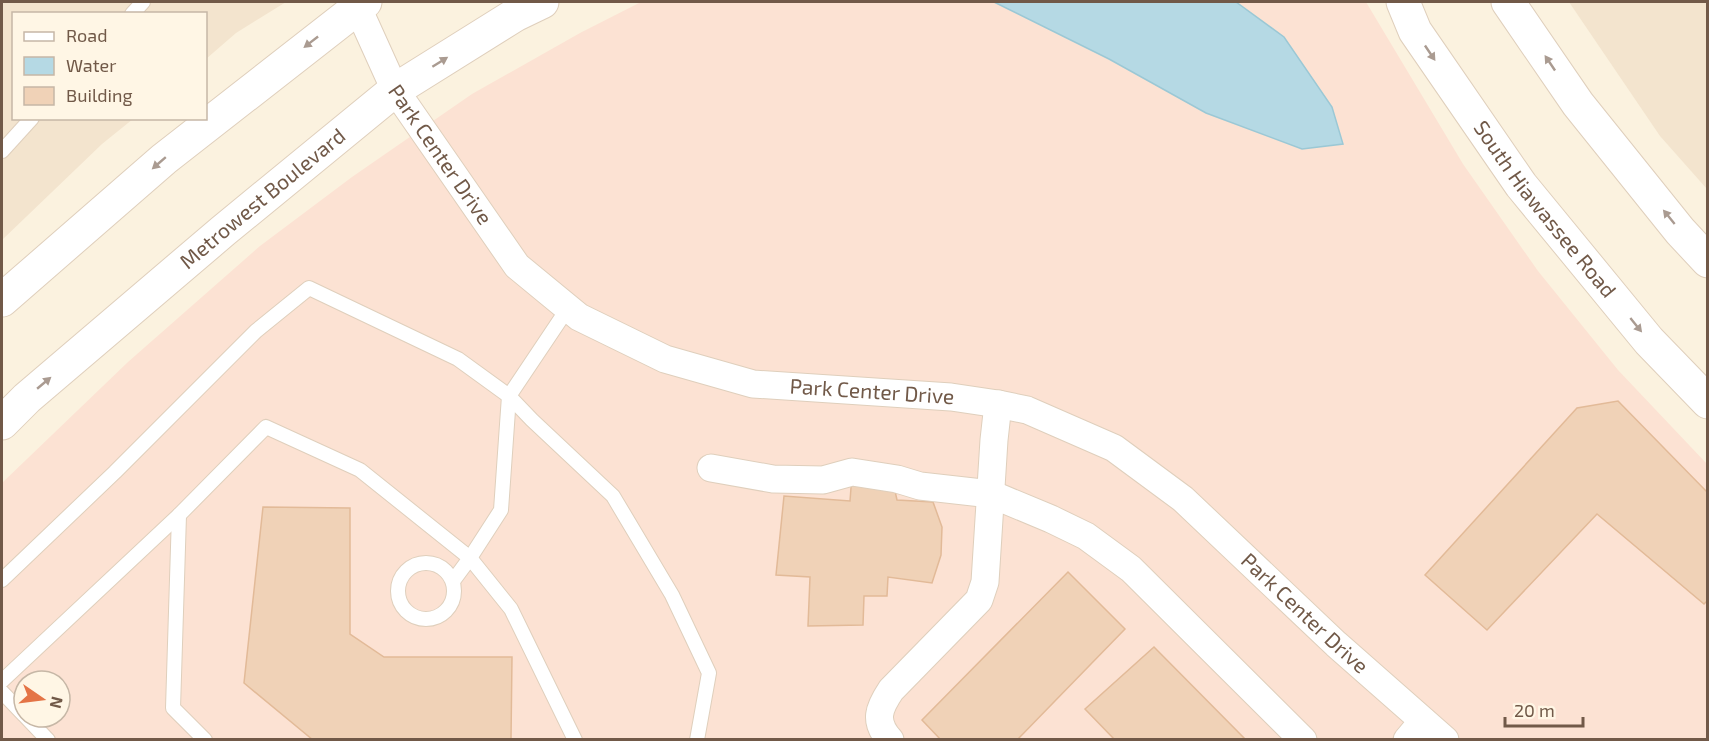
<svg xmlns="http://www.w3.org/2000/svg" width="1709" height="741" font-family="'Exo 2',sans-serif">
	<rect width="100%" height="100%" fill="#fbf2df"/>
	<!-- residential -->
	<g fill="#f3e4ce">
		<path d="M2,2H286L236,33L206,59V14H14V118L133,119L102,144L2,240Z"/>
		<path d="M1569,2H1707V189L1660,136Z"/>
	</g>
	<!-- commercial -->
	<path fill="#fce2d3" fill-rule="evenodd" d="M641,2H1366L1463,164L1538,271L1618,370L1707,464V739L2,740V483L128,362L260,246L352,177L472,94L580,33ZM24,681H60V717H24Z"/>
	<!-- water -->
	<path fill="#b5d9e4" stroke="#9bc8d5" stroke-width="1.5" d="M994,2H1236L1284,37L1332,107L1343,144L1302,149L1206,113L1109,59Z"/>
	<!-- building -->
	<g fill="#f0d2b7" stroke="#e2ba98" stroke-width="1.5">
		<path d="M1618,401L1708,493V600L1704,604L1597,514L1487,630L1425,575L1577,408Z"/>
		<path d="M852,475L893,482L897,500L933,502L942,527L941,555L932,583L888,577L887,596H864L863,625L808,626L810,577L776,575L784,496L850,501Z"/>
		<path d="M263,507L350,508V634L384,657H512L511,740H313L244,683Z"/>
		<path d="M1068,572L1125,629L1017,740H941L922,720Z"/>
		<path d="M1154,647L1246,740H1115L1085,709Z"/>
	</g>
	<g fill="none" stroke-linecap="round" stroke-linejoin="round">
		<defs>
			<g id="service">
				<path d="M132,14L143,2"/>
				<path d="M2,151L32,118"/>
				<path d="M179,515L173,708L205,740"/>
				<circle cx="426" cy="591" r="28"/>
				<path d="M2,580L115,472L256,331L309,288L458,359L509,396L532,420L613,496L672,595L709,673L697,740"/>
				<path d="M453,581L470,558L501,510L509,396L568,308"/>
				<path d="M2,681L179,515L266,427L360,470L470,558L511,609L575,740"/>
				<path d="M2,692L24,715"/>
				<path d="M26,717L48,740"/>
			</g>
			<g id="minor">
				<path id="s1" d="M357,6L395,90L517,266L579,317L665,359L753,384L951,397L998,404L1027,410L1114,448L1183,499L1336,644L1445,740"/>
				<path d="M711,468L773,479L823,480L852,472L897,479L920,486L991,494L1051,519L1086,536L1131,569L1303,740"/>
				<path d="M890,740C873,721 879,708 891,690L979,600L985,582L994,440L998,404"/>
				<path d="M1407,740L1423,721"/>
			</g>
			<g id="tertiary">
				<path id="s2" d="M1403,2L1415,31L1521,185L1649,341L1708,402"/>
				<path d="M1508,2L1578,104L1680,231L1708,261"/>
				<path d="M2,300L164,159L365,2"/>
				<path id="s3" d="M2,423L27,398L223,231L395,90L515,15L542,2"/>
			</g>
		</defs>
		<!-- service casing -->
		<use href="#service" stroke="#dfcfbc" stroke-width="16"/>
		<!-- minor casing -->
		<use href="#minor" stroke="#dfcfbc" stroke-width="29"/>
		<!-- tertiary casing -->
		<use href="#tertiary" stroke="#dfcfbc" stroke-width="35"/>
		<!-- service -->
		<use href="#service" stroke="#fff" stroke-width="14"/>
		<!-- minor -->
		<use href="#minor" stroke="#fff" stroke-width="27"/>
		<!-- tertiary -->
		<use href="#tertiary" stroke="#fff" stroke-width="33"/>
	</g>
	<!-- one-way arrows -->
	<defs><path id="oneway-solid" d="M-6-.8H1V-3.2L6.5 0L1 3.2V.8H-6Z" transform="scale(1.5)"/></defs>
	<g fill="#aa9b91">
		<use href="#oneway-solid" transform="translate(311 42) rotate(142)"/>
		<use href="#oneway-solid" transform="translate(1430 53) rotate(56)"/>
		<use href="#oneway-solid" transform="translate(440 62) rotate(-32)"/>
		<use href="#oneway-solid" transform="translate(1550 63) rotate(-124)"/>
		<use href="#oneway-solid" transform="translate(159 163) rotate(139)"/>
		<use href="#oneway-solid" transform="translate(1669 217) rotate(-129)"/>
		<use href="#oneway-solid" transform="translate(1636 325) rotate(51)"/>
		<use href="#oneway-solid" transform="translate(44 383) rotate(-40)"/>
	</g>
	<g text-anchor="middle" stroke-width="4.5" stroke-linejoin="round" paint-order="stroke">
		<!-- street labels -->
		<g font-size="21" fill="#715948" stroke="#fff6e5">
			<text dy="7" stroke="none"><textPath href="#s1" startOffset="171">Park Center Drive</textPath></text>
			<text dy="7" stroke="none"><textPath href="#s3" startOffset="344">Metrowest Boulevard</textPath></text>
			<text dy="7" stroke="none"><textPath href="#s2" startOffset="252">South Hiawassee Road</textPath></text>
			<text dy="7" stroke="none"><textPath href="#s1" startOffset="693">Park Center Drive</textPath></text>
			<text dy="7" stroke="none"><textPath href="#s1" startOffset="1197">Park Center Drive</textPath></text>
		</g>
	</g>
	<!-- border -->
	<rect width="1709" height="741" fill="none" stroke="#715948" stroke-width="6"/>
	<!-- legend -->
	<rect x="12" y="12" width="195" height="108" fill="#fff6e5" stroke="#c6b7a6" stroke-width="1.5"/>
	<rect x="24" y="32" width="30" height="9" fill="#ffffff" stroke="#c6b7a6" stroke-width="1.5"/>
	<text x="66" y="42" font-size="18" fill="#715948">Road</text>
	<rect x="24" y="57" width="30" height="18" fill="#b5d9e4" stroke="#c6b7a6" stroke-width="1.5"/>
	<text x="66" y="72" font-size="18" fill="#715948">Water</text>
	<rect x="24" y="87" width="30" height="18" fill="#f0d2b7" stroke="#c6b7a6" stroke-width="1.5"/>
	<text x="66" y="102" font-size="18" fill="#715948">Building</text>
	<!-- north arrow -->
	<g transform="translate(42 699) rotate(104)"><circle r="28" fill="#fff6e5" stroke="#c6b7a6" stroke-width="1.5"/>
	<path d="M0-4.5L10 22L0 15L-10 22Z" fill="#e47446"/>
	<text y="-9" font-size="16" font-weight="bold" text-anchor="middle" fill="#715948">N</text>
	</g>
	<!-- scale -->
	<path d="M1505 717v9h78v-9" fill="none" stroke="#715948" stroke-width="3"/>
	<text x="1514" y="717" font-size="18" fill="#715948" stroke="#fff6e5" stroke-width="4.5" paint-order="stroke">20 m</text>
</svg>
